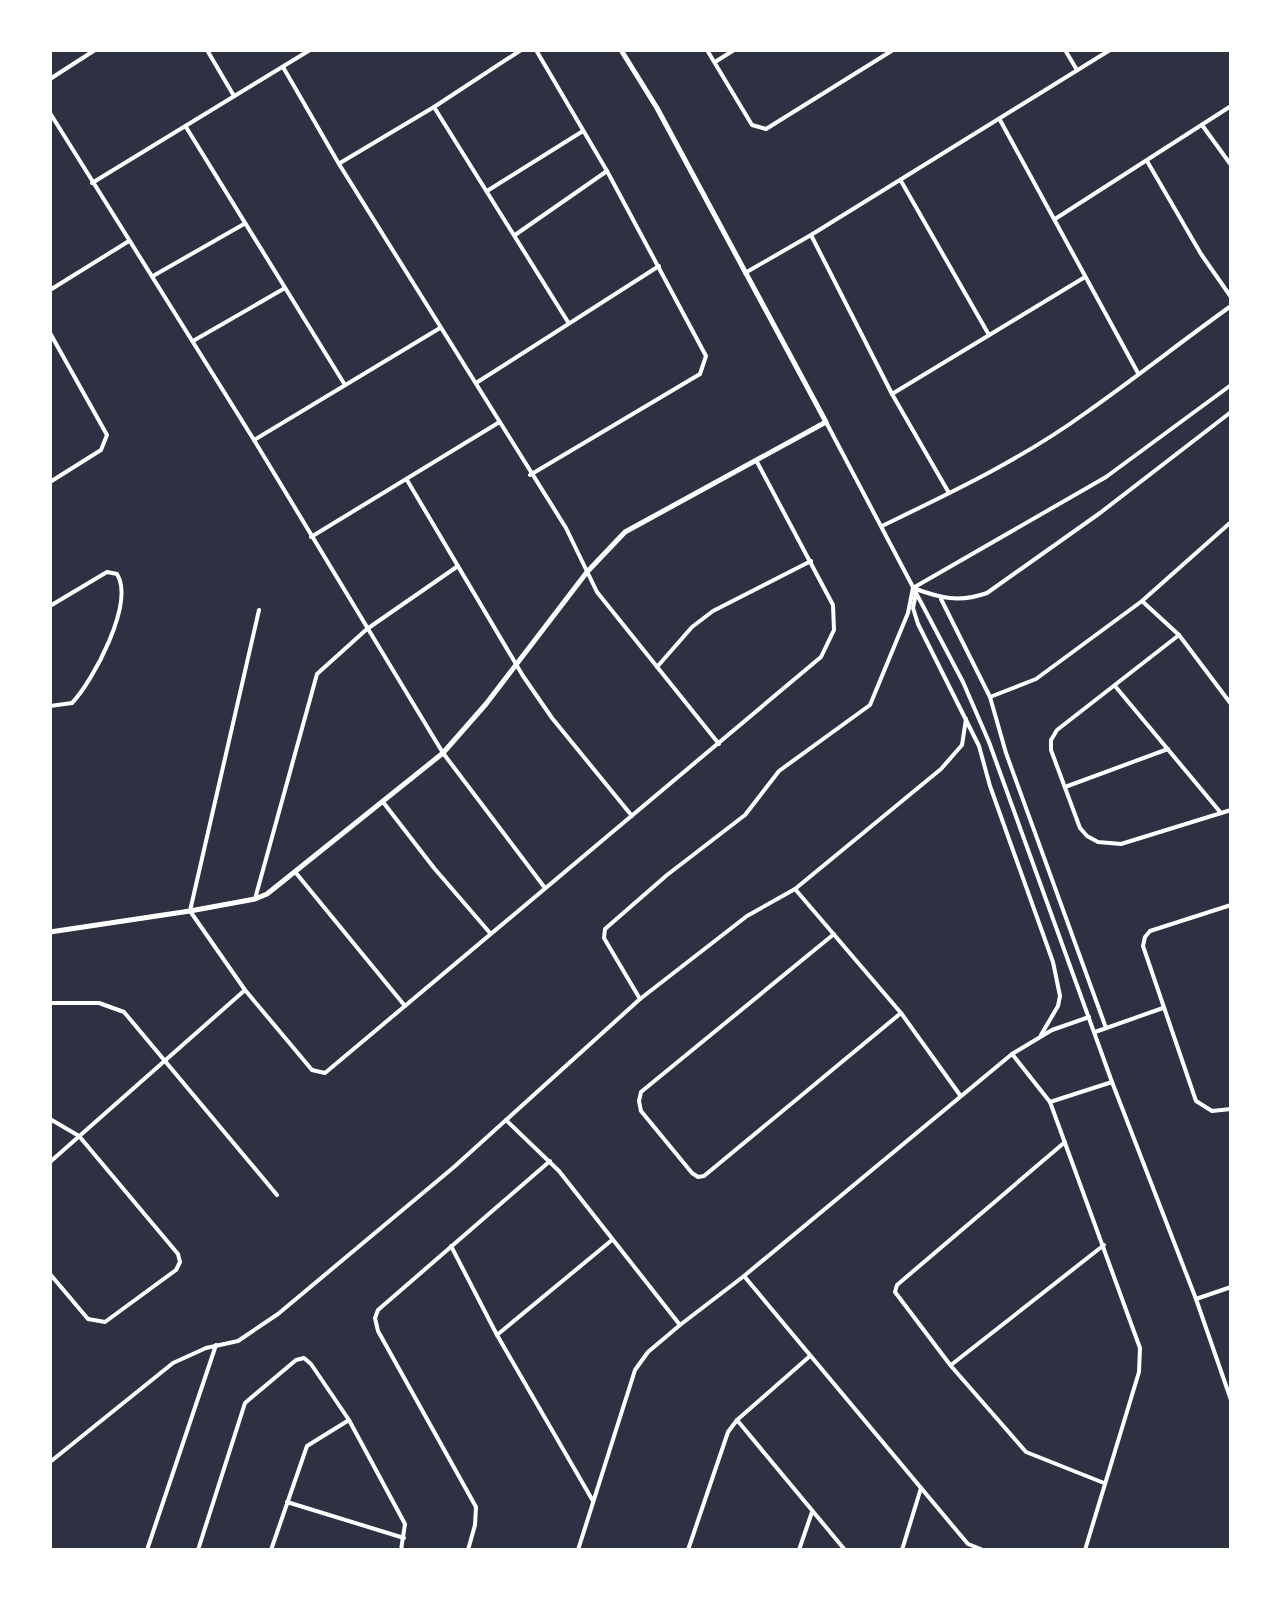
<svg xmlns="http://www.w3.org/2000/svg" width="1281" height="1600" font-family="'Exo 2',sans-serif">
	<rect width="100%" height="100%" fill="#2d3142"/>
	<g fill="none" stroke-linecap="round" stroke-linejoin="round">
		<!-- minor -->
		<g stroke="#fff" stroke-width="4">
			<path d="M207,50L234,96"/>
			<path d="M707,50L752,125L766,129L893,50"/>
			<path d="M1065,50L1077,70"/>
			<path d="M715,62L734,50"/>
			<path d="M283,67L339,164L566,528L597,592L719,744"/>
			<path d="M50,79L95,50"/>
			<path d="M434,107L568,322"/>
			<path d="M50,113L254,440L443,753L545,888"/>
			<path d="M1000,120L1138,373"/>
			<path d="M1202,125L1231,165"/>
			<path d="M186,127L345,385"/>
			<path d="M1147,161L1201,254L1231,297"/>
			<path d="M340,163L434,107L521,50"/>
			<path d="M901,181L989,335"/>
			<path d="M92,183L310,50"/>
			<path d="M487,191L583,131"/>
			<path d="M1055,219L1231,106"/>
			<path d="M515,235L607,171"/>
			<path d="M811,235L892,394L949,493"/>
			<path d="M745,273L811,235L1110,50"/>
			<path d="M153,276L244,224"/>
			<path d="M50,290L129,241"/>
			<path d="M50,333L107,435L101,450L50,482"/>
			<path d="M193,341L285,288"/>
			<path d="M476,383L659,266"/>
			<path d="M892,394L1085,277"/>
			<path d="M826,422L963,682L989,742L1112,1082L1196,1299L1231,1400"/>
			<path d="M254,440L440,328"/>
			<path d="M530,475L700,374L706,356L607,171L536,50"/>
			<path d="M407,480L523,676L552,718L632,816"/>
			<path d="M882,526C950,493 1022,459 1084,414C1134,379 1182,341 1231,306"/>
			<path d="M311,537L498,423"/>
			<path d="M913,588C940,598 959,603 987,593L1100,513L1231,412"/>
			<path d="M916,593L913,608L918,624L979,746L990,786L1053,962L1060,996L1058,1006L1041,1035"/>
			<path d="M941,599L990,697L1036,679L1142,601L1231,522"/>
			<path d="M1142,601L1179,635L1231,704"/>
			<path d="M50,606L107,572L117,574C135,603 93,681 72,703L50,706"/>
			<path d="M259,610L190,911L245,990L312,1070L325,1073L821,657L834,630L833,605L756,460"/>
			<path d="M1179,635L1057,730L1051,740V750L1080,828L1087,836L1098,842L1121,844L1231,810"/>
			<path d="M657,667L692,627L713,611L811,561"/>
			<path d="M1115,686L1221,813"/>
			<path d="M990,697L1006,753L1106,1028"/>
			<path d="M1065,787L1168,749"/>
			<path d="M383,802L434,868L490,933"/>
			<path d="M296,873L405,1006"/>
			<path d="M795,889L901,1013L960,1095"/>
			<path d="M255,899L317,674L367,629L458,566"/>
			<path d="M1231,905L1150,931L1145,937L1143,946L1196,1101L1212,1111L1231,1109"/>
			<path d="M834,934L641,1092L639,1101L641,1111L692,1173L698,1177L704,1176L901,1013"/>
			<path d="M640,999L604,938L605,929L667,875L745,815L779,771L870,705L908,613L913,588L1106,477L1231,385"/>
			<path d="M50,1003H99L124,1012L277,1195"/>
			<path d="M1095,1032L1163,1008"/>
			<path d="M1012,1054L1050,1102L1140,1348L1139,1372L1085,1550"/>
			<path d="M1050,1102L1112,1082"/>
			<path d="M50,1119L79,1136L178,1254L180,1262L176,1270L105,1322L88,1319L50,1274"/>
			<path d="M506,1120L559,1171L680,1325"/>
			<path d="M1065,1142L897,1285L895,1292L951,1366L1026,1452L1104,1483"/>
			<path d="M50,1162L245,990"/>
			<path d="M451,1246L497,1335L593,1501"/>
			<path d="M744,1276L957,1531L968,1544L983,1550"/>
			<path d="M1196,1299L1231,1287"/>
			<path d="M497,1335L612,1240"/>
			<path d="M951,1365L1104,1245"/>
			<path d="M737,1420L845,1550"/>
			<path d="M50,1462L173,1363L206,1348L238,1341L278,1314L454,1167L640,999L747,916L795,889L941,769L962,745L966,719"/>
			<path d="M287,1502L404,1538"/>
			<path d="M147,1550L216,1345"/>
			<path d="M198,1550L245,1403L296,1360L304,1358L311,1364L349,1420L405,1524L401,1550"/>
			<path d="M271,1550L307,1446L349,1420"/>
			<path d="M468,1550L475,1525L476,1507L378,1331L375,1318L378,1310L550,1161"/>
			<path d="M578,1550L635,1370L648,1352L680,1325L744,1276L1012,1054L1052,1030L1089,1017"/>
			<path d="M688,1550L728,1432L737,1420L810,1356"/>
			<path d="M799,1550L812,1512"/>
			<path d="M902,1550L921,1488"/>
		</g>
		<!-- tertiary -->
		<path stroke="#fff" stroke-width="5" d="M50,932L190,911L255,899L267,894L443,753L486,704L587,572L625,532L826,422L657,108L621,50"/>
	</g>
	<!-- border -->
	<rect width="1281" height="1600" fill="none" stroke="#ffffff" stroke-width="104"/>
</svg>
